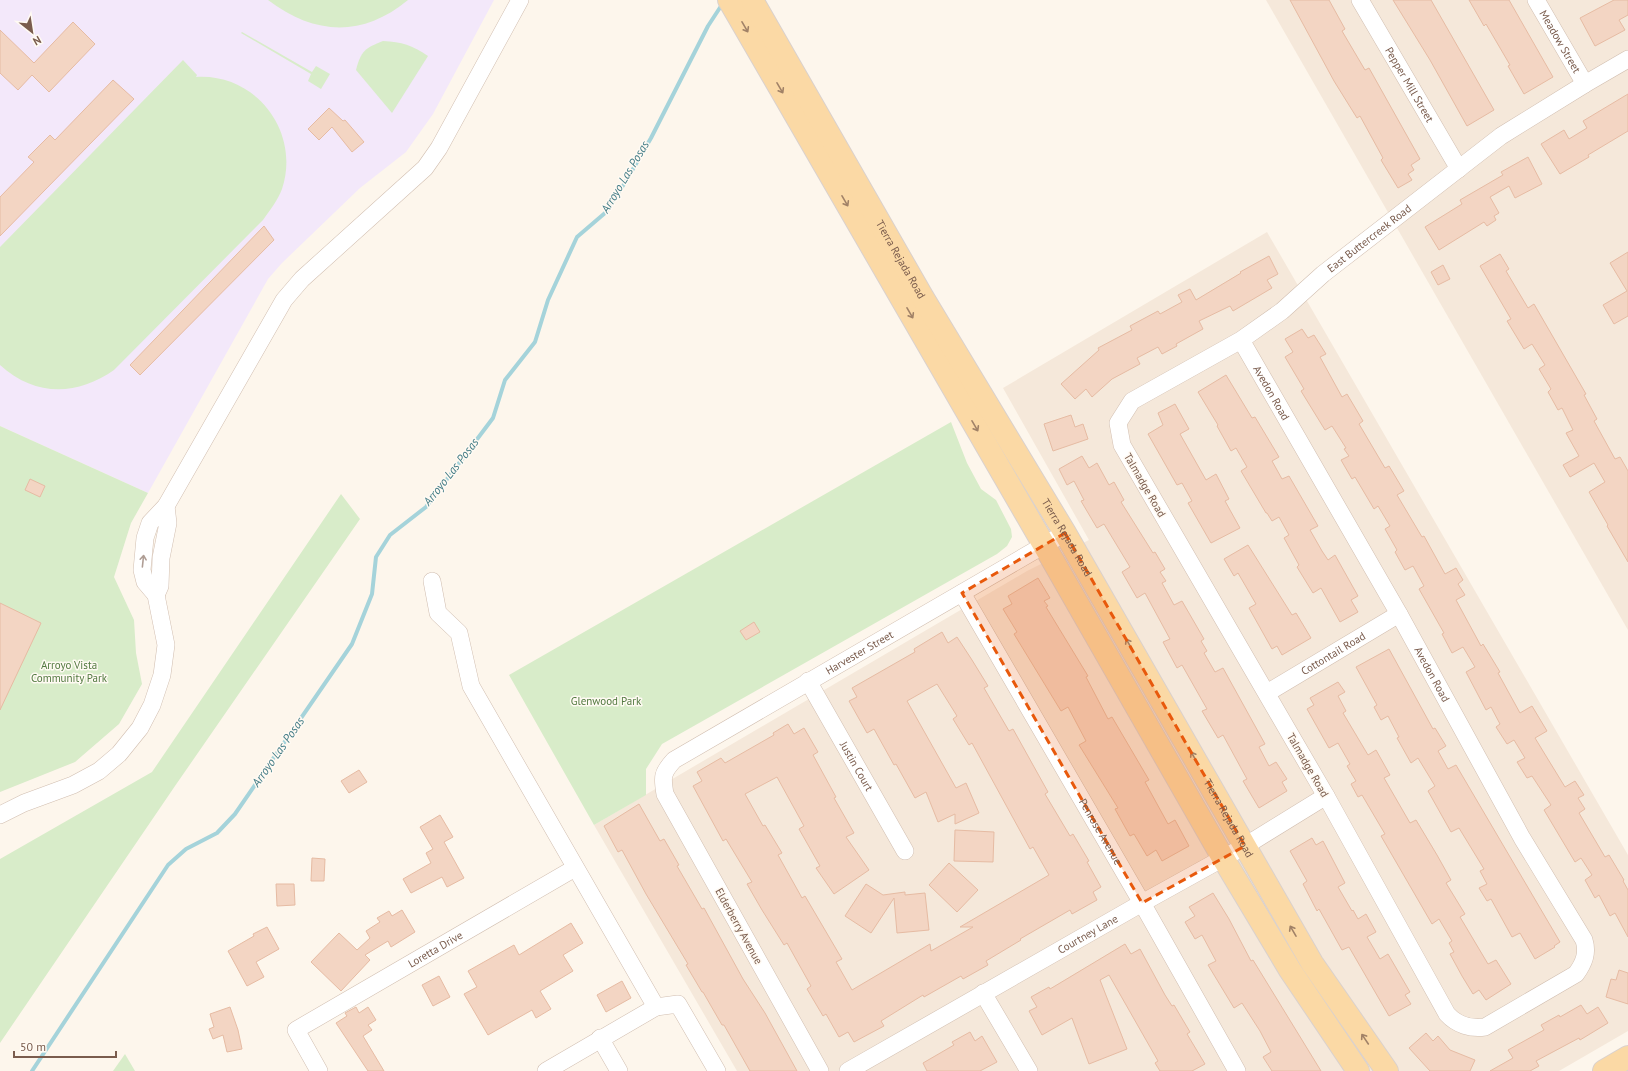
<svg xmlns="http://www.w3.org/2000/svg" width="1628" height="1071" font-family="'PT Sans',sans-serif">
	<rect width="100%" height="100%" fill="#fdf6ec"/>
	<!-- residential -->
	<g fill="#f5e8da">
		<path d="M1266,0H1628V630Z"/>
		<path d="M1267,232L1628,855V1031L1559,1071H737L594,825L1027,571L1089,540L1003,388Z"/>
	</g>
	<!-- education -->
	<path fill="#f3e8fa" d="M0,0H494L433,114L406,152L360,188L282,263L268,279L148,493L0,426Z"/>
	<!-- green -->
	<g fill="#d8ecc9">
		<path d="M268,0H408C362,38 314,35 268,0Z"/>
		<path d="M242,32L312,72L316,66L330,74L321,89L308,81L311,74L241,33Z"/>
		<path d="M383,41C402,42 412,45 428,56L392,113L356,70C361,51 365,48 383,41Z"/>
		<path d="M183,60L197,75L196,77C256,73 301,132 282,189C278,200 270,210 263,220L114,370C77,396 35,397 0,365V247Z"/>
		<path d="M951,422L967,463L981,489L996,500L1011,529L1012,537L1007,546L997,554L662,744L646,769V795L594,825L509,675Z"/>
		<path d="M0,426L148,493L131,523L114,577L134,620L136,653L142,684L119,724L75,762L0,792Z"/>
		<path d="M341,494L360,519L175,786L0,1043V859L152,772Z"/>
		<path d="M125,1054L135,1071H113Z"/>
	</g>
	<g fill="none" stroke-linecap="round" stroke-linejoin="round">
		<!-- stream -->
		<path stroke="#a5d3da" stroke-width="4" d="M32,1071L168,865L186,849L217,833L235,814L352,644L372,594L376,557L390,535L426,507L493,418L505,380L535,342L548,300L577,237L605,213L626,181L651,138L708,26L723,3"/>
	</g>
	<!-- building -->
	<g fill="#f3d5c3" stroke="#e6bba3">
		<path d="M1290,0H1329L1345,29L1342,31L1365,70L1369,68L1420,159L1411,165L1414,170L1408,174L1412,180L1398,188L1381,160L1383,158L1360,116L1357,118L1334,81Z"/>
		<path d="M1393,0H1431L1494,110L1467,126L1430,60Z"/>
		<path d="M1469,0H1509L1553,77L1524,94L1508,66L1510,65L1486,24L1484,26Z"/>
		<path d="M1614,0H1628V15L1619,20L1625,30L1595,46L1580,18Z"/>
		<path d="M73,22L95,44L49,92L32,75L18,90L0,73V30L34,63Z"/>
		<path d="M113,80L134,99L0,236V197L34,162L28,157L50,135L55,140Z"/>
		<path d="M1628,94V131L1588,155L1589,157L1560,174L1541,144L1564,130L1569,139L1587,128L1583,121Z"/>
		<path d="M329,108L343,121L345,120L364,142L352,152L332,127L319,140L308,129Z"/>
		<path d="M1528,157L1542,184L1515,198L1509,186L1490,197L1499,213L1494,216L1496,220L1487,226L1484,222L1439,250L1425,227L1462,204L1460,200L1503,175L1501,172Z"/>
		<path d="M264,226L274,240L140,375L130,365Z"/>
		<path d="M1628,252V316L1614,324L1603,305L1627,291L1610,263Z"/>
		<path d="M1500,254L1509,269L1506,271L1528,308L1534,304L1586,394L1584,395L1597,419L1594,421L1615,459L1620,457L1628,471V562L1607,526L1608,525L1589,492L1605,482L1594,463L1570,477L1563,465L1579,456L1566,433L1573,430L1562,408L1558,410L1548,392L1551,389L1539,369L1545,365L1532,344L1524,349L1507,321L1511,319L1480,266Z"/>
		<path d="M1269,256L1278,274L1267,280L1272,288L1233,311L1230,306L1199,321L1203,329L1176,344L1177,346L1162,354L1158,347L1137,358L1140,364L1112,379L1092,397L1086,389L1075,399L1061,384L1099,350L1098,348L1132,330L1130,326L1158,311L1160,314L1182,302L1178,295L1190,289L1196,300L1241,273L1240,272Z"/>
		<path d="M1443,265L1450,279L1438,285L1431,272Z"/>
		<path d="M1302,329L1308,338L1314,335L1326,354L1320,357L1342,397L1347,394L1363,421L1359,424L1385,468L1389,466L1404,491L1397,495L1422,537L1424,536L1445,574L1456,568L1463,580L1458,584L1465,595L1456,600L1481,646L1483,644L1500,672L1498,673L1520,713L1532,706L1547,731L1535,738L1565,787L1575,781L1584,795L1578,798L1585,809L1579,813L1605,857L1609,855L1624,880L1623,881L1628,890V937L1615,913L1610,916L1599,895L1595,898L1585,880L1592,875L1581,858L1575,862L1544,810L1551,805L1532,776L1527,778L1517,762L1525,758L1514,740L1507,744L1496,727L1500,724L1491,707L1486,710L1466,672L1475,667L1463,647L1452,653L1442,634L1444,633L1419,589L1424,586L1413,566L1405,570L1395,552L1397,550L1385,529L1390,526L1378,506L1374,509L1355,477L1352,479L1341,460L1349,456L1344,449L1346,448L1332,426L1325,430L1301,391L1304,389L1285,357L1293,352L1285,339Z"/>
		<path d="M1226,375L1252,418L1255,417L1279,457L1272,461L1282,479L1289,476L1318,526L1310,530L1322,551L1328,560L1335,555L1358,596L1351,600L1358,612L1340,622L1321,588L1313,593L1297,567L1299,565L1284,538L1289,535L1279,517L1272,521L1267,513H1266L1241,471L1247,467L1236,448L1231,451L1217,426L1218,425L1198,392Z"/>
		<path d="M1175,404L1189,429L1180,434L1206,480L1216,474L1229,499L1225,501L1240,528L1211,543L1188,503L1192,501L1182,483L1177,485L1148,434L1163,425L1158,413Z"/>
		<path d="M1071,415L1075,427L1083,424L1088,439L1053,451L1044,424Z"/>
		<path d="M1082,456L1089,468L1097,463L1109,485L1114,482L1124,500L1121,502L1153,553L1155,552L1165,569L1160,572L1166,581L1162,583L1174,605L1182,601L1204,639L1201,641L1207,651L1204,653L1215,672L1223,668L1265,744L1259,747L1269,766L1276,762L1287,779L1282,782L1287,791L1259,808L1243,781L1247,779L1223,735L1218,738L1202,711L1207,709L1182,665L1177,668L1163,642L1170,639L1145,593L1137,598L1122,572L1130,567L1104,524L1097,528L1081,501L1084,500L1074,481L1067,485L1059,469Z"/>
		<path d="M30,479L45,486L40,497L25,490Z"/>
		<path d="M1248,545L1292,615L1296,613L1311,638L1282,655L1277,646L1272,649L1249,608L1256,604L1238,573L1234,576L1224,559Z"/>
		<path d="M1038,578L1050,598L1044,601L1048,606L1046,607L1088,676L1086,677L1108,719L1112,717L1149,780L1145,782L1168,824L1175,820L1189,846L1162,861L1156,850L1147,856L1134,834L1130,836L1115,809L1118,808L1079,745L1086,741L1068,707L1061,711L1014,634L1017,632L1003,609L1012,604L1008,596Z"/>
		<path d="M0,603L41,623L0,710Z"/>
		<path d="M754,622L760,632L746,640L740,631Z"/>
		<path d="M942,632L948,643L957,637L972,660L988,686L984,688L1009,731L1013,729L1048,792L1045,794L1070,836L1073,834L1089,861L1087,862L1101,887L1093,892L1097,900L1072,914L1070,910L1020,939L1021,940L986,961L988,965L963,979L961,976L924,997L923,995L881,1021L884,1026L854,1042L848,1032L839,1037L826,1014L823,1016L807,989L811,986L787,943L784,945L762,910L747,884L752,882L726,839L723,841L693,786L702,781L697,772L721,758L725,763L774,735L773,733L788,724L794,734L804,728L818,752L813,755L836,797L834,798L854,833L846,837L869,870L834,894L816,868L820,866L799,829L804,826L777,777L745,794L763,826L765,825L782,853L778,855L802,898L805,896L842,959L836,962L852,990L930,944L931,951L973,927H960L1049,875L1033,847L1030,849L972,743L969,745L953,719L957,716L937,684L907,701L956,788L966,783L979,813L955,824V814L938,822L926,792L915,798L896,764L894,765L874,729L867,733L849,701L857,697L852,688L915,652L914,649Z"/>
		<path d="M1389,649L1433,729L1435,728L1446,746L1438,751L1448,769L1456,765L1560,942L1554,946L1555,947L1535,959L1520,933L1512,937L1491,899L1487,901L1479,888L1487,884L1480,871L1484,869L1459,828L1451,832L1428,791L1435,786L1418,758L1411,763L1397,738L1399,737L1388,716L1381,720L1374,707L1377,705L1356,667Z"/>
		<path d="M1338,682L1345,692L1338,696L1346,711L1343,713L1368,755L1376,750L1390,775L1384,778L1410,823L1416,820L1437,855L1451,880L1446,883L1465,914L1460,917L1488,964L1496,960L1511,984L1486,1000L1479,990L1473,994L1462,976L1450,954L1454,952L1449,943L1452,941L1439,919L1432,924L1381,836L1385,834L1362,795L1358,797L1351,784L1356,781L1347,766L1350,764L1338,743L1329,748L1307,709L1314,705L1310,698Z"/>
		<path d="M359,770L367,782L349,793L341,781Z"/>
		<path d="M639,804L660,841L664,839L679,865L677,866L702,909L704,908L743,979L765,1013L797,1071H750L724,1025H722L703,992H702L686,965L688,964L646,894L622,850L618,852L604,826Z"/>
		<path d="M440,815L453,837L444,842L464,878L447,887L442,877L411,893L403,879L431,863L426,853L433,849L420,827Z"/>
		<path d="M955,830L994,832L993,862L954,861Z"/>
		<path d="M1312,838L1316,845L1323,841L1345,883L1338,887L1352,911L1353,910L1358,919L1366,914L1376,932L1367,937L1380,959L1388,954L1410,992L1405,995L1411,1004L1389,1016L1349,947L1342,950L1319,909L1317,911L1303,884L1307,881L1290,851Z"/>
		<path d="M312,858L325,859L324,881H311Z"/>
		<path d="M949,863L978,890L957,912L929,885Z"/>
		<path d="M276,884H294L295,905L277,906Z"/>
		<path d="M866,884L883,895L905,892V895L925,893L929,930L897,933L894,898L871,933L845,916Z"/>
		<path d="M1213,893L1229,919L1251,961L1253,960L1321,1071H1272L1263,1057L1271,1052L1260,1031L1242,1003L1234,1008L1208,965L1216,961L1202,935L1195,939L1185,922L1195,916L1189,907Z"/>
		<path d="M402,910L415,932L391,947L388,941L365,955L370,960L341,991L311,962L339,933L357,950L370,938L366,931L380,922L377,918L389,911L392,916Z"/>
		<path d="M571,923L583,943L563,955L573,971L540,991L551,1009L536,1018L532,1010L488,1035L464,994L477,987L468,971L514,945L519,955Z"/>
		<path d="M267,927L279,949L256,962L264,977L247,986L228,951L254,936L253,934Z"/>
		<path d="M1125,944L1131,954L1140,949L1165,995L1172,1006L1174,1005L1190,1032L1187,1034L1205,1064L1192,1071H1160L1155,1063L1158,1061L1109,975L1100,980L1127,1049L1089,1064L1072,1018L1042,1035L1029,1011L1037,1007L1031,997L1049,987L1050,989Z"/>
		<path d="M1619,970L1628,973V1004L1606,997L1611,979L1616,980Z"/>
		<path d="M439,976L450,997L433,1006L422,985Z"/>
		<path d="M622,981L631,998L606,1012L597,995Z"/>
		<path d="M1581,1005L1587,1014L1598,1007L1608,1023L1580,1040L1579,1038L1536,1061L1539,1066L1530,1071H1490L1513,1058L1508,1050L1544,1030L1541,1025L1559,1015L1560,1017Z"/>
		<path d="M230,1007L238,1030L242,1049L227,1052L223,1035L213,1039L209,1029L214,1027L210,1014Z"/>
		<path d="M356,1007L359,1013L368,1007L376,1020L368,1025L372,1030L363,1036L384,1071H368L336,1023L347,1016L345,1013Z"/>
		<path d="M970,1032L975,1041L982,1036L997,1062L980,1071H927L923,1063L954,1045L952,1042Z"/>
		<path d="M1426,1033L1433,1041L1438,1036L1450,1050L1475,1060L1470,1071H1430L1409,1048Z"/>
	</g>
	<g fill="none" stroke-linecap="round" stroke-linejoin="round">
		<defs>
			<g id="minor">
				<path id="s1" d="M1360,0L1459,169"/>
				<path id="s2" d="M1536,0L1585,84"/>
				<path id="s3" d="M1241,340L1399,614L1522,838L1584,940C1588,953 1584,963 1576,974L1485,1027C1471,1029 1457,1025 1447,1014L1326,796L1122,445L1118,423L1132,401L1241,340L1282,311L1323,274L1501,136L1585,84L1628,59"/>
				<path d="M432,581L438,613L459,633L471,686L656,1007L678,1004L717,1071"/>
				<path id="s4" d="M962,593L1142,903L1237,1071"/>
				<path d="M156,595L160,586L161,558L168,523L166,506"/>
				<path id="s5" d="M808,681L905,851"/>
				<path id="s6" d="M1267,693L1399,614"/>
				<path d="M0,815L24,803L73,785L99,771L119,754L140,728L152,705L162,675L166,645L156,595L145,582L142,570L145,538L150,523L166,506L284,300L302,279L425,168L439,148L520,0"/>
				<path d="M983,993L1029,1071"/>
				<path d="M600,1038L619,1071"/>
				<path id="s7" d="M319,1071L296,1030L575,868"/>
				<path d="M546,1071L656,1007"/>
				<path id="s8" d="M820,1071L665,794C662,777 662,773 674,760L1065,533"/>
				<path id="s9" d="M848,1071L1142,903L1245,846L1326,796"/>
			</g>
			<g id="major">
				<path d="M729,0L1044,545L1223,858L1290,970L1358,1071"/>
				<path id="s10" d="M752,0L923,298L1065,533L1312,963L1387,1071"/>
				<path d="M1604,1071L1628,1057"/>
			</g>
		</defs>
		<!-- minor casing -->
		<use href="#minor" stroke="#d1beb0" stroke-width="18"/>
		<!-- major casing -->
		<use href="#major" stroke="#dad1cd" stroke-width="24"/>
		<!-- minor -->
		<use href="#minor" stroke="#fff" stroke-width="17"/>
		<!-- major -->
		<use href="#major" stroke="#fbd9a5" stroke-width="22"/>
	</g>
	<!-- one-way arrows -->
	<defs><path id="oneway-shaft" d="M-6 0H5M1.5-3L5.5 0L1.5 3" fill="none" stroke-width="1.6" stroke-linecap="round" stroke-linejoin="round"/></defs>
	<g stroke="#a18267">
		<use href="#oneway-shaft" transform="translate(745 27) rotate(60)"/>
		<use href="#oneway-shaft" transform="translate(780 88) rotate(60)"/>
		<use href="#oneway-shaft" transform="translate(845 201) rotate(60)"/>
		<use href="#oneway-shaft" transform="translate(910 313) rotate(60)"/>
		<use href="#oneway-shaft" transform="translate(975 426) rotate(60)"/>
		<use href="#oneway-shaft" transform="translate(1129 644) rotate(-120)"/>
		<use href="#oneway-shaft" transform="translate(1194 757) rotate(-120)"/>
		<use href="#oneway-shaft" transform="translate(1293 931) rotate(-120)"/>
		<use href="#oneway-shaft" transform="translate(1365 1039) rotate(-124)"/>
	</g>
	<use stroke="#af9d94" href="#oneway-shaft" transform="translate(143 561) rotate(-84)"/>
	<!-- marked area -->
	<path fill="#e8590c" fill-opacity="0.2" stroke="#e8590c" stroke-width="3" stroke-dasharray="8 5" stroke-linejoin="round" d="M1065,533L1245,846L1142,903L962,593Z"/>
	<g text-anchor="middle" stroke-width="3" stroke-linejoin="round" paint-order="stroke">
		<!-- street labels -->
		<g font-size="11" fill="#7a5c4d" stroke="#fffaf3">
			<text dy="4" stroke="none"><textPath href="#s2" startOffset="48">Meadow Street</textPath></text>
			<text dy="4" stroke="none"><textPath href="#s1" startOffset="98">Pepper Mill Street</textPath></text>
			<text dy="4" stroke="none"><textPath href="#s3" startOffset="1867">East Buttercreek Road</textPath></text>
			<text dy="4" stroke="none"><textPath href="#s10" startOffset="299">Tierra Rejada Road</textPath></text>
			<text dy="4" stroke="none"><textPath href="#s3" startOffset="61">Avedon Road</textPath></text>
			<text transform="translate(1145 485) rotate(60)" y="4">Talmadge Road</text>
			<text dy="4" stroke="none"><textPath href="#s10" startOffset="623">Tierra Rejada Road</textPath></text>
			<text dy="4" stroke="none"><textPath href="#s8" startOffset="569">Harvester Street</textPath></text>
			<text dy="4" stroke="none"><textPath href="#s6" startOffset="77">Cottontail Road</textPath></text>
			<text dy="4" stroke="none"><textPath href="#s3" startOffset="385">Avedon Road</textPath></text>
			<text transform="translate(1308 765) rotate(60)" y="4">Talmadge Road</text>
			<text dy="4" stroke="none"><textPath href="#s5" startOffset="98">Justin Court</textPath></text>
			<text dy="4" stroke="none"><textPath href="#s10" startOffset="947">Tierra Rejada Road</textPath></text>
			<text dy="4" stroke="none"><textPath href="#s4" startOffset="276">Penrose Avenue</textPath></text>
			<text transform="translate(739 926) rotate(61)" y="4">Elderberry Avenue</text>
			<text dy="4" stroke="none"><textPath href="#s9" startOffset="276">Courtney Lane</textPath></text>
			<text dy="4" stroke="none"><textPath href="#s7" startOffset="208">Loretta Drive</textPath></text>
		</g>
		<!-- park labels -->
		<g font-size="11" fill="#537a41" stroke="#fffaf3">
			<text x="69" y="669">Arroyo Vista<tspan x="69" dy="13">Community Park</tspan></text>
			<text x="606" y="705">Glenwood Park</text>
		</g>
		<!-- water labels -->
		<g font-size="12" font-style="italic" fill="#437c86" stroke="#fffaf3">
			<text transform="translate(625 177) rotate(-59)" y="4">Arroyo Las Posas</text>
			<text transform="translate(451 472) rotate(-52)" y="4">Arroyo Las Posas</text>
			<text transform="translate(278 752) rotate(-55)" y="4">Arroyo Las Posas</text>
		</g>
	</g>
	<!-- north arrow -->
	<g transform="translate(32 32) rotate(150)" stroke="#fffaf3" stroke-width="3" paint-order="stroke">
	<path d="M0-3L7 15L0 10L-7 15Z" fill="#7a5c4d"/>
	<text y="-6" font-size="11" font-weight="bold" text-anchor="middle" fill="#7a5c4d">N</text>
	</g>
	<!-- scale -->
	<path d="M14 1051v6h102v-6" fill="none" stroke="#7a5c4d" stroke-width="2"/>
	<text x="20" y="1051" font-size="12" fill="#7a5c4d" stroke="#fffaf3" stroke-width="3" paint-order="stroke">50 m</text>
</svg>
